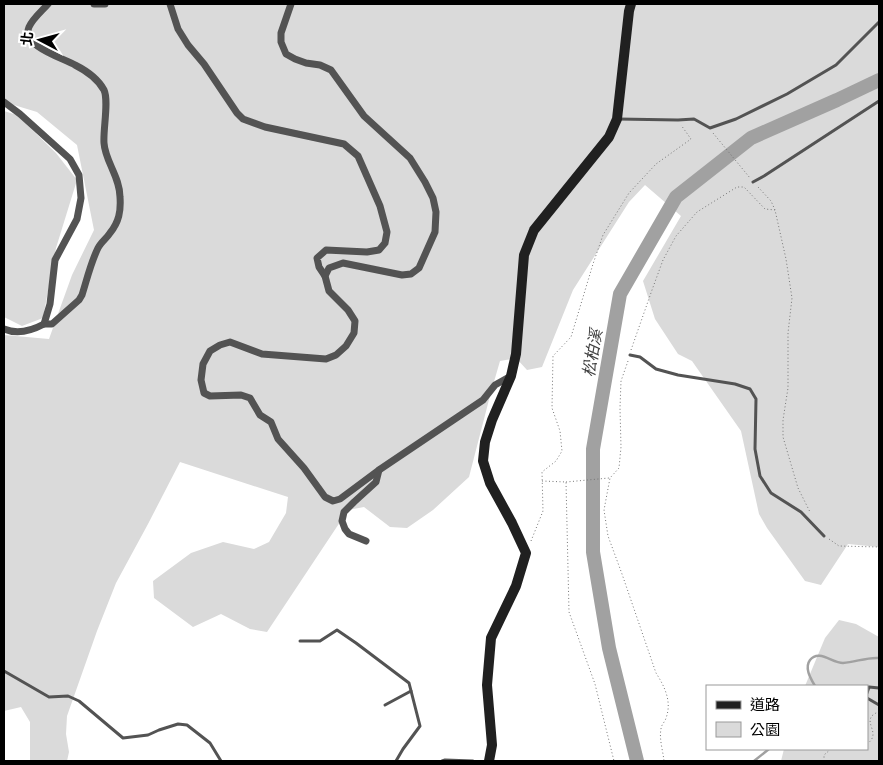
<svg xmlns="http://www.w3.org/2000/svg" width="883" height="765" font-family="Raleway,'Noto Sans TC',sans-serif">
	<rect width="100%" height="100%" fill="#fff"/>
	<!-- green -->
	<g fill="#dadada">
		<path d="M4,4H879V547L848,544L821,585L805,581L767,528L759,514L741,431L692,361L678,354L655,319L643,281L681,216L645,185L629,202L573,290L542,367L527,370L516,358L500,361L491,392L469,477L433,510L407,528L390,527L364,507L348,510L267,632L250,629L221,614L193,627L154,598L153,581L191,553L223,542L254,549L269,542L286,513L288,497L180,462L148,524L116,583L97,631L67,716L66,734L69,752L67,761H30V722L21,707L4,711V335L49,339L72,275L94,230L77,145L37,112L4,102Z"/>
		<path d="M4,111L17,115L56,153L77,180L56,248L43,318L22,326L4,317Z"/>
		<path d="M839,620L856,624L879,637V761H781L784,749H867V686H805L825,638Z"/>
	</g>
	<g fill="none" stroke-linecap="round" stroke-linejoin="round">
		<!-- stream -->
		<g stroke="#a1a1a1" stroke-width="2.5">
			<path d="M815,686C811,679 804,668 810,660C819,649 832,663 843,663C856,662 867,657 879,658"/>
			<path d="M754,761L769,749"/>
		</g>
		<!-- river -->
		<path stroke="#a1a1a1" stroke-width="14" d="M637,761L609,648L593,552V449L620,294L676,197L751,138L837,100L879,80"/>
		<!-- path -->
		<g stroke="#757575" stroke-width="1" stroke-dasharray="1 2.5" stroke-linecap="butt">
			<path d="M713,133L750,178"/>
			<path d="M758,187L771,201L775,210L786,259L792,298L788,333V388L783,420V437L798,488L810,512"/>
			<path d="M631,350L652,290L663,260L676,236L697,212L737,187H744L765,209L775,210"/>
			<path d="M628,361L621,381L620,408L621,447L619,468L610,478L604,510L608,536L622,574L656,673C665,687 672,702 666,718C665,722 661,725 661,729C659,739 663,751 664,761"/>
			<path d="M542,481L566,482L569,612L595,684L614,761"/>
			<path d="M566,482L609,478"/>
			<path d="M829,539L839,546L879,547"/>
			<path d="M531,541L543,511L542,472L556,461L562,451L560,431L552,408L553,356L571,337L593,264L603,235L629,193L656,164L691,139L681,125"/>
			<path d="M867,744C881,734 865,724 872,716C872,715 878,712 879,711"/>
			<path d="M824,761V755L831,749"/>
		</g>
		<!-- lane -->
		<g stroke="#535353" stroke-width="3">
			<path d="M618,119L678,120L694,119L710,128L736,119L787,94L836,65L879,22"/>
			<path d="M753,182L764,176L879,101"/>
			<path d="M630,355L640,357L656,369L678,375L735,384L750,389L756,399L755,449L760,476L771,493L801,512L824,536"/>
			<path d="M300,641H320L337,630L356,643L409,683L420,726L403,749L396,761"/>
			<path d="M4,671L49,697L68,696L79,701L123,738L148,735L159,730L178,724L187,725L210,743L221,761"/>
			<path d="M867,693L869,687L879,688"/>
			<path d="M867,698L879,705"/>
			<path d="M385,705L411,691"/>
			<path d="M442,761L445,760L473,761"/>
		</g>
		<!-- street -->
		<g stroke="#535353" stroke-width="7">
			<path d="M94,4H105"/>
			<path d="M170,4L178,29L188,45L204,64L237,113L243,119L265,127L344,144L358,156L380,206L387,232L385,243L379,250L367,252L326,250L317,258L319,267L325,276"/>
			<path d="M291,4L281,33V42L286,54L295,59L306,63L320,65L331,70L364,116L410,158L425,182L433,198L436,212L435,232L419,268L411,274L402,275L343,263L329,268L325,276L329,291L348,310L355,321L354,333L346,346L336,355L326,359L262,354L230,342L220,345L210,351L203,364L201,380L204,393L210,396L241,395L250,398L260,415L271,422L278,439L304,468L325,497L333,501L340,499L379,470L483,400L495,385L511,376"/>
			<path d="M4,102L20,114L70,159L79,175L81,198L77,219L55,260L50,304L44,324C31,331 18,335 4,329"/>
			<path d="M44,324H52L79,300L82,295C87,279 91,262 98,248C101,242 107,238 110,233C119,222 121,211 120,197C120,177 105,161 104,143C103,129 109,101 104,90C98,79 85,70 75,65C63,58 21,46 29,27C33,18 42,11 48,4"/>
			<path d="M366,541L349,534L345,529L342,521L344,512L354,502L376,482L379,470"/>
		</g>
		<!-- secondary -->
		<path stroke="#202020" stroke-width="10" d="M489,761L492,745L487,685L491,638L516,586L526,553L512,523L490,483L483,461L485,442L492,420L511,376L516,354L524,255L534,230L609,137L617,119L629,11L631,4"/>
	</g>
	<g text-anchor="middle" stroke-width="4.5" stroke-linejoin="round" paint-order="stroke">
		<!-- water labels -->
		<g font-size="16" font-style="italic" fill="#424242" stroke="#fff">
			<text transform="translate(592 353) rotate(-80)" y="6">松柏溪</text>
		</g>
	</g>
	<!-- border -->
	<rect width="883" height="765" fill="none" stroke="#000000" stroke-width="10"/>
	<!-- legend -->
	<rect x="706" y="685" width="162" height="65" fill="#ffffff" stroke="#999999"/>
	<rect x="716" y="701" width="25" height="8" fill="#202020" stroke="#999999"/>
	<text x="750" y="710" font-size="15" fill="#000000">道路</text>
	<rect x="716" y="722" width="25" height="15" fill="#dadada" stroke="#999999"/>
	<text x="750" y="735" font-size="15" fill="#000000">公園</text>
	<!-- north arrow -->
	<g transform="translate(40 40) rotate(276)" stroke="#ffffff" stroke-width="4" paint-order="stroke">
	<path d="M0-4L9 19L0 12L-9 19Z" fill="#000000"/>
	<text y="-8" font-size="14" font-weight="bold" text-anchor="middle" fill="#000000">北</text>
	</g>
</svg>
